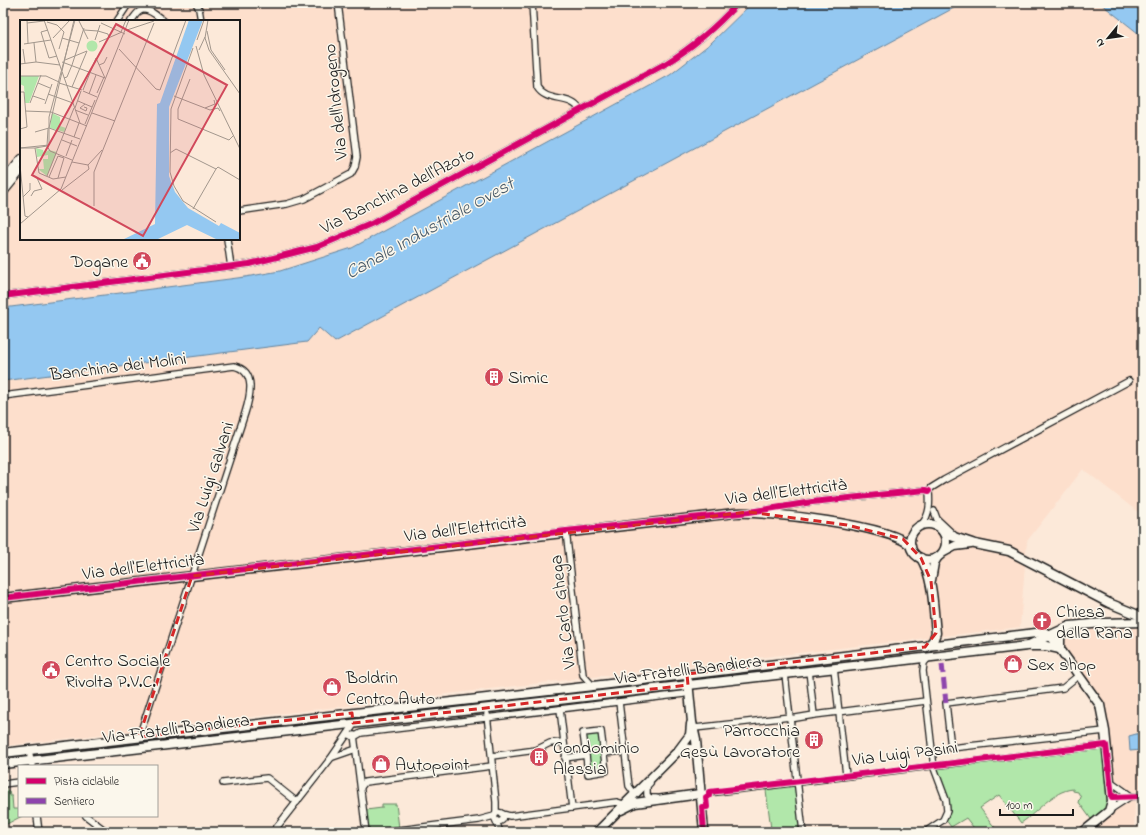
<svg xmlns="http://www.w3.org/2000/svg" width="1146" height="835" font-family="'Indie Flower',sans-serif">
	<rect width="100%" height="100%" fill="#fce9d9"/>
	<filter id="ink" filterUnits="userSpaceOnUse"><feTurbulence type="fractalNoise" baseFrequency=".025" numOctaves="2"/><feDisplacementMap in="SourceGraphic" scale="8" xChannelSelector="R" yChannelSelector="G"/><feConvolveMatrix kernelMatrix="1 2 1 2 8 2 1 2 1" color-interpolation-filters="sRGB"/></filter>
	<g filter="url(#ink)">
		<!-- built -->
		<g fill="#fddfcc" fill-rule="evenodd">
			<path d="M3,3H752L711,43L670,75L352,248L280,271L245,277L3,308ZM21,21H239V239H21Z"/>
			<path d="M963,3H1100L1143,37V516L1083,469L1027,541L1020,627L3,746V381L307,342L319,328L335,342Z"/>
			<path d="M1106,626L1143,628V729L1130,736V750L1142,749L1143,793H1134L1114,778L1101,698L1063,648L1067,634L1075,630Z"/>
			<path d="M1135,798L1134,832H1092L1114,812Z"/>
		</g>
		<!-- green -->
		<g fill="#b1e7aa" stroke="#668263">
			<path d="M599,733L603,770L590,771L585,735Z"/>
			<path d="M1103,749L1108,787L1107,806L1096,818L1091,819L1078,801L1081,798L1078,792L1073,791V789C1052,791 1038,812 1021,823L999,795L980,808L998,832H977L966,818L951,827L946,820L950,813V806L937,767Z"/>
			<path d="M795,785L801,832H767L771,829L766,790Z"/>
			<path d="M6,788V791H9L10,796H12L13,809H19V816H22L3,826V789Z"/>
			<path d="M382,804H396L399,828L368,831L366,810L382,808Z"/>
		</g>
		<!-- water -->
		<g fill="#94c8f1" stroke="#64839c">
			<path d="M752,3H963L335,342L319,328L307,342L3,381V308L245,277L280,271L352,248L670,75L711,43Z"/>
			<path d="M1100,3H1143V37Z"/>
			<path d="M1143,732L1141,750L1130,751L1129,736Z"/>
		</g>
		<g fill="none" stroke-linecap="round" stroke-linejoin="round">
			<defs>
				<g id="street">
					<path d="M196,3L199,9L201,21"/>
					<path d="M532,3L537,87C547,104 571,94 580,110"/>
					<path d="M117,21L129,3"/>
					<path d="M131,21C134,18 136,13 140,11C147,6 158,17 164,21"/>
					<path d="M3,180L21,158"/>
					<path d="M3,187L21,165"/>
					<path d="M3,194L21,172"/>
					<path d="M239,211L287,204L304,199L351,174L355,167L357,157L338,3"/>
					<path d="M227,239L231,267"/>
					<path d="M3,296L249,264L317,247L373,223L665,64C693,47 716,27 738,3"/>
					<path d="M3,396L234,366C257,371 250,397 245,413L139,737"/>
					<path d="M929,491L931,488L944,480L1129,381"/>
					<path d="M757,511L812,502L925,490L929,491"/>
					<path d="M934,511L937,519L954,535"/>
					<path d="M922,524C930,514 930,504 929,491"/>
					<path d="M566,531L583,675L593,686"/>
					<path d="M834,668L846,775"/>
					<path d="M785,674L803,832"/>
					<path d="M1079,675L1063,688L946,703L951,748L1105,731"/>
					<path d="M619,702L629,786L634,793"/>
					<path d="M560,709L572,808"/>
					<path d="M487,714L496,802V813"/>
					<path d="M814,715L926,701"/>
					<path d="M790,719L814,715L809,671"/>
					<path d="M695,728L790,717"/>
					<path d="M348,734L354,737L361,733L684,694"/>
					<path d="M354,735L366,832"/>
					<path d="M29,750L32,766"/>
					<path d="M680,750L687,747L692,748L696,756"/>
					<path d="M604,753L624,751"/>
					<path d="M492,756L536,750L550,743L563,742"/>
					<path d="M333,757L356,749"/>
					<path d="M565,758L586,755L588,774L606,771L601,731L583,733L586,755"/>
					<path d="M1110,781L1131,796"/>
					<path d="M223,783L267,778L297,802"/>
					<path d="M650,783L647,786V795L650,798H656"/>
					<path d="M3,784L19,782"/>
					<path d="M361,787L365,782L492,766"/>
					<path d="M700,794L1106,745"/>
					<path d="M1112,797L1143,796"/>
					<path d="M1111,809L1131,796"/>
					<circle cx="499" cy="817" r="4.5"/>
					<path d="M502,814L510,816L617,802L623,804"/>
					<path d="M37,816L39,832"/>
					<path d="M86,816L107,832"/>
					<path d="M496,821L500,832"/>
					<path d="M273,832L331,758L353,726"/>
					<path d="M383,832L479,820L494,816"/>
					<path d="M925,832L943,820L947,811L946,800L934,768L923,671L924,663L929,657"/>
				</g>
				<g id="secondary">
					<circle cx="928" cy="542" r="18"/>
					<path d="M945,534L975,544L1009,551L1109,603L1143,617"/>
					<path d="M944,552L955,546L971,544"/>
					<path d="M921,558C934,580 933,608 936,633L933,641L926,647"/>
					<path d="M931,580L934,563L937,558"/>
					<path d="M3,598L735,513C766,511 891,525 911,546"/>
					<path d="M1031,646H1046L1060,649"/>
					<path d="M1060,649V637L1068,627"/>
					<path d="M688,681L692,722L696,740L704,832"/>
					<path d="M3,753L593,686L1044,632L1049,635L1060,649L1100,705L1105,731L1112,801L1109,811L1083,832"/>
					<path d="M3,764L1027,646L1070,626L1103,623L1143,622"/>
					<path d="M621,810L635,803L700,794"/>
					<path d="M597,832L678,751L690,735L691,724"/>
				</g>
			</defs>
			<!-- street casing -->
			<use href="#street" stroke="#1c1c1c" stroke-width="8"/>
			<!-- secondary casing -->
			<use href="#secondary" stroke="#1c1c1c" stroke-width="11"/>
			<!-- street -->
			<use href="#street" stroke="#fbf7ec" stroke-width="5.5"/>
			<!-- secondary -->
			<use href="#secondary" stroke="#fbf7ec" stroke-width="8"/>
			<!-- quiet -->
			<path stroke="#8e44ad" stroke-width="5" stroke-dasharray="10 5" stroke-linecap="butt" d="M942,664L946,703"/>
			<defs>
				<g id="cycleway">
					<path d="M3,296L249,264L317,247L373,223L665,64C693,47 716,27 738,3"/>
					<path d="M3,598L566,531L749,512L812,502L925,490L929,491"/>
					<path d="M704,832L702,807H707L706,797L709,796V792L1106,745L1112,797L1143,796"/>
				</g>
			</defs>
			<!-- cycleway casing -->
			<use href="#cycleway" stroke="#fbf7ec" stroke-width="8"/>
			<!-- cycleway -->
			<use href="#cycleway" stroke="#d6006c" stroke-width="6"/>
		</g>
	</g>
	<!-- marked area -->
	<path fill="none" stroke="#d62828" stroke-width="3" stroke-dasharray="8 5" stroke-linejoin="round" d="M749,512L847,525L903,539L921,558L931,581L936,633L925,647L687,674L688,685L353,723L352,713L139,737L192,576Z"/>
	<!-- icons -->
	<defs>
		<symbol id="civic-disc" viewBox="-11 -11 22 22"><circle r="9.5" fill="#d1495b" stroke="#fbf7ec"/><path d="M-.6-6.5H3V-4.5H.6V-3L4-1V1h2V6H-6V1h2V-1L-.6-3ZM-1.2 2.5V6h2.4V2.5Z" fill="#fff"/></symbol>
		<symbol id="building-disc" viewBox="-11 -11 22 22"><circle r="9.5" fill="#d1495b" stroke="#fbf7ec"/><path d="M-4-6H4V6H1V3H-1V6H-4ZM-2.5-4.3h1.7v1.8h-1.7ZM.8-4.3h1.7v1.8H.8ZM-2.5-1h1.7V.8h-1.7ZM.8-1h1.7V.8H.8Z" fill="#fff"/></symbol>
		<symbol id="church-disc" viewBox="-11 -11 22 22"><circle r="9.5" fill="#d1495b" stroke="#fbf7ec"/><path d="M-1.2-6h2.4v3.5h3.3v2.4h-3.3V6h-2.4V-.1h-3.3v-2.4h3.3Z" fill="#fff"/></symbol>
		<symbol id="shop-disc" viewBox="-11 -11 22 22"><circle r="9.5" fill="#d1495b" stroke="#fbf7ec"/><path d="M-5-2.5h2.3a2.7 3.5 0 0 1 5.4 0H5L5.5 6h-11ZM-1.5-2.5h3a1.5 2.3 0 0 0-3 0Z" fill="#fff"/></symbol>
	</defs>
	<g fill-rule="evenodd">
		<use href="#civic-disc" x="131" y="250" width="22" height="22"/>
		<use href="#building-disc" x="483" y="366" width="22" height="22"/>
		<use href="#church-disc" x="1031" y="610" width="22" height="22"/>
		<use href="#shop-disc" x="1002" y="653" width="22" height="22"/>
		<use href="#civic-disc" x="40" y="659" width="22" height="22"/>
		<use href="#shop-disc" x="321" y="676" width="22" height="22"/>
		<use href="#building-disc" x="803" y="729" width="22" height="22"/>
		<use href="#building-disc" x="528" y="746" width="22" height="22"/>
		<use href="#shop-disc" x="370" y="753" width="22" height="22"/>
	</g>
	<g text-anchor="middle" stroke-width="3" stroke-linejoin="round" paint-order="stroke">
		<!-- street labels -->
		<g font-size="18" fill="#1c1c1c" stroke="#fbf7ec">
			<text transform="translate(335 102) rotate(-96)" y="6">Via dell'Idrogeno</text>
			<text transform="translate(397 190) rotate(-27)" y="6">Via Banchina dell'Azoto</text>
			<text transform="translate(118 366) rotate(-7)" y="6">Banchina dei Molini</text>
			<text transform="translate(210 477) rotate(-72)" y="6">Via Luigi Galvani</text>
			<text transform="translate(786 491) rotate(-7)" y="6">Via dell'Elettricità</text>
			<text transform="translate(465 528) rotate(-7)" y="6">Via dell'Elettricità</text>
			<text transform="translate(143 566) rotate(-7)" y="6">Via dell'Elettricità</text>
			<text transform="translate(562 612) rotate(-97)" y="6">Via Carlo Ghega</text>
			<text transform="translate(688 669) rotate(-7)" y="6">Via Fratelli Bandiera</text>
			<text transform="translate(176 728) rotate(-7)" y="6">Via Fratelli Bandiera</text>
			<text transform="translate(905 753) rotate(-7)" y="6">Via Luigi Pasini</text>
		</g>
		<!-- poi labels -->
		<g font-size="18" fill="#1c1c1c" stroke="#fbf7ec" text-anchor="start">
			<text x="128" y="267" text-anchor="end">Dogane</text>
			<text x="508" y="383">Simic</text>
			<text x="1056" y="617">Chiesa<tspan x="1056" dy="21">della Rana</tspan></text>
			<text x="65" y="666">Centro Sociale<tspan x="65" dy="21">Rivolta P.V.C.</tspan></text>
			<text x="1027" y="670">Sex shop</text>
			<text x="346" y="683">Boldrin<tspan x="346" dy="21">Centro Auto</tspan></text>
			<text x="800" y="736" text-anchor="end">Parrocchia<tspan x="800" dy="21">Gesù Lavoratore</tspan></text>
			<text x="553" y="753">Condominio<tspan x="553" dy="21">Alessia</tspan></text>
			<text x="395" y="770">Autopoint</text>
		</g>
		<!-- water labels -->
		<g font-size="19" font-style="italic" fill="#465867" stroke="#fbf7ec">
			<text transform="translate(429 227) rotate(-29)" y="7">Canale Industriale Ovest</text>
		</g>
	</g>
	<!-- overview -->
	<g transform="translate(20 20)">
		<rect width="220" height="220" fill="#fce9d9"/>
		<path d="M66.5 26a5.5 5.5 0 1 1 11 0a5.5 5.5 0 1 1-11 0ZM0,56H19L9,83H5L4,66L0,64ZM32,93L40,97V106L46,108L44,112L30,108ZM16,128L23,130L24,133L29,130L37,132L27,156L18,149H24L23,139H28V135L17,137Z" fill="#b1e7aa"/>
		<path d="M169,0H183L149,87V156L155,172L168,188L199,206L201,203L220,213V220H198L167,205L136,220H102L135,204L137,84L140,83Z" fill="#94c8f1"/>
		<path fill="none" stroke="#a2978d" stroke-width="1" d="M7,0L8,23M24,0L60,103M188,0L185,18L189,30L220,74M59,1L68,19M27,2L37,5L44,12L39,29M7,3L24,1M81,3L105,14M28,10L21,12L29,38L37,36M64,10L78,11L88,14L89,18M107,10L134,1M187,11L191,30L205,50M101,12L106,0M33,18L50,0M42,18L59,23M75,20L80,5M177,20L184,0M79,22L102,12M14,23L16,42L40,45M4,24L31,20M176,26L184,55L220,129M173,28L151,89L150,152L154,166L163,181L196,202M3,29L5,43M99,29L136,69L140,70L166,0M179,30L185,17M76,38L85,58M45,40L67,31M42,42L85,58M0,44L16,42M79,45L84,43L87,37M42,51L54,0M0,56H26L39,62M44,58L47,57L52,45L64,8M170,59L158,89V99L209,120L213,116M18,63L30,68M39,63L62,70M52,67L67,31M63,70L76,38M63,71L77,77M0,72H4L7,107L0,109M77,73L84,57M28,74L53,83M69,74L76,55M13,76L25,80M154,76L190,90L198,88L200,91M58,81L72,87M10,83L21,55M25,84L32,64M64,87L67,88L66,91L60,88L65,84M55,88L61,71M185,88L195,84L194,80M55,90L68,95M5,91L31,92L67,106M72,93L95,101M65,104L75,80M29,108L60,119M15,112L29,108L42,52M54,117L59,103M42,120L57,126M27,126L30,131L52,140M27,126L28,109M0,128H15L19,153L33,159L46,157M0,128L29,125V97L55,0M15,128L27,126M150,133L156,129L196,149L173,189M46,136L52,120M0,145L5,196L8,197M68,145L82,130M196,149L198,147L220,160M27,156L54,88M29,157L38,136L44,138L38,158M42,170L69,149L68,145L52,142M11,176L14,171L22,169L17,158M3,177L10,170V163M74,186V152L134,3M0,204L41,169L109,0"/>
		<path fill="#d1495b" fill-opacity="0.15" stroke="#d1495b" stroke-width="2" d="M96,4L207,65L123,216L12,155Z"/>
		<rect width="220" height="220" fill="none" stroke="#1c1c1c" stroke-width="2"/>
	</g>
	<!-- margin -->
	<rect width="1146" height="835" fill="none" stroke="#fbf7ec" stroke-width="16"/>
	<rect x="8" y="8" width="1130" height="819" fill="none" stroke="#1c1c1c" stroke-width="1.5" filter="url(#ink)"/>
	<!-- legend -->
	<rect x="18" y="765" width="140" height="52" fill="#fbf7ec" stroke="#a29f99"/>
	<rect x="26" y="778" width="20" height="6" fill="#d6006c" stroke="#a29f99"/>
	<text x="54" y="785" font-size="12" fill="#1c1c1c">Pista ciclabile</text>
	<rect x="26" y="798" width="20" height="6" fill="#8e44ad" stroke="#a29f99"/>
	<text x="54" y="805" font-size="12" fill="#1c1c1c">Sentiero</text>
	<!-- north arrow -->
	<g transform="translate(1108 38) rotate(241)" stroke="#fbf7ec" stroke-width="3" paint-order="stroke">
	<path d="M0-3L7 15L0 10L-7 15Z" fill="#1c1c1c"/>
	<text y="-6" font-size="11" font-weight="bold" text-anchor="middle" fill="#1c1c1c">N</text>
	</g>
	<!-- scale -->
	<path d="M1000 809v6h73v-6" fill="none" stroke="#1c1c1c" stroke-width="2"/>
	<text x="1006" y="809" font-size="12" fill="#1c1c1c" stroke="#fbf7ec" stroke-width="3" paint-order="stroke">100 m</text>
</svg>
